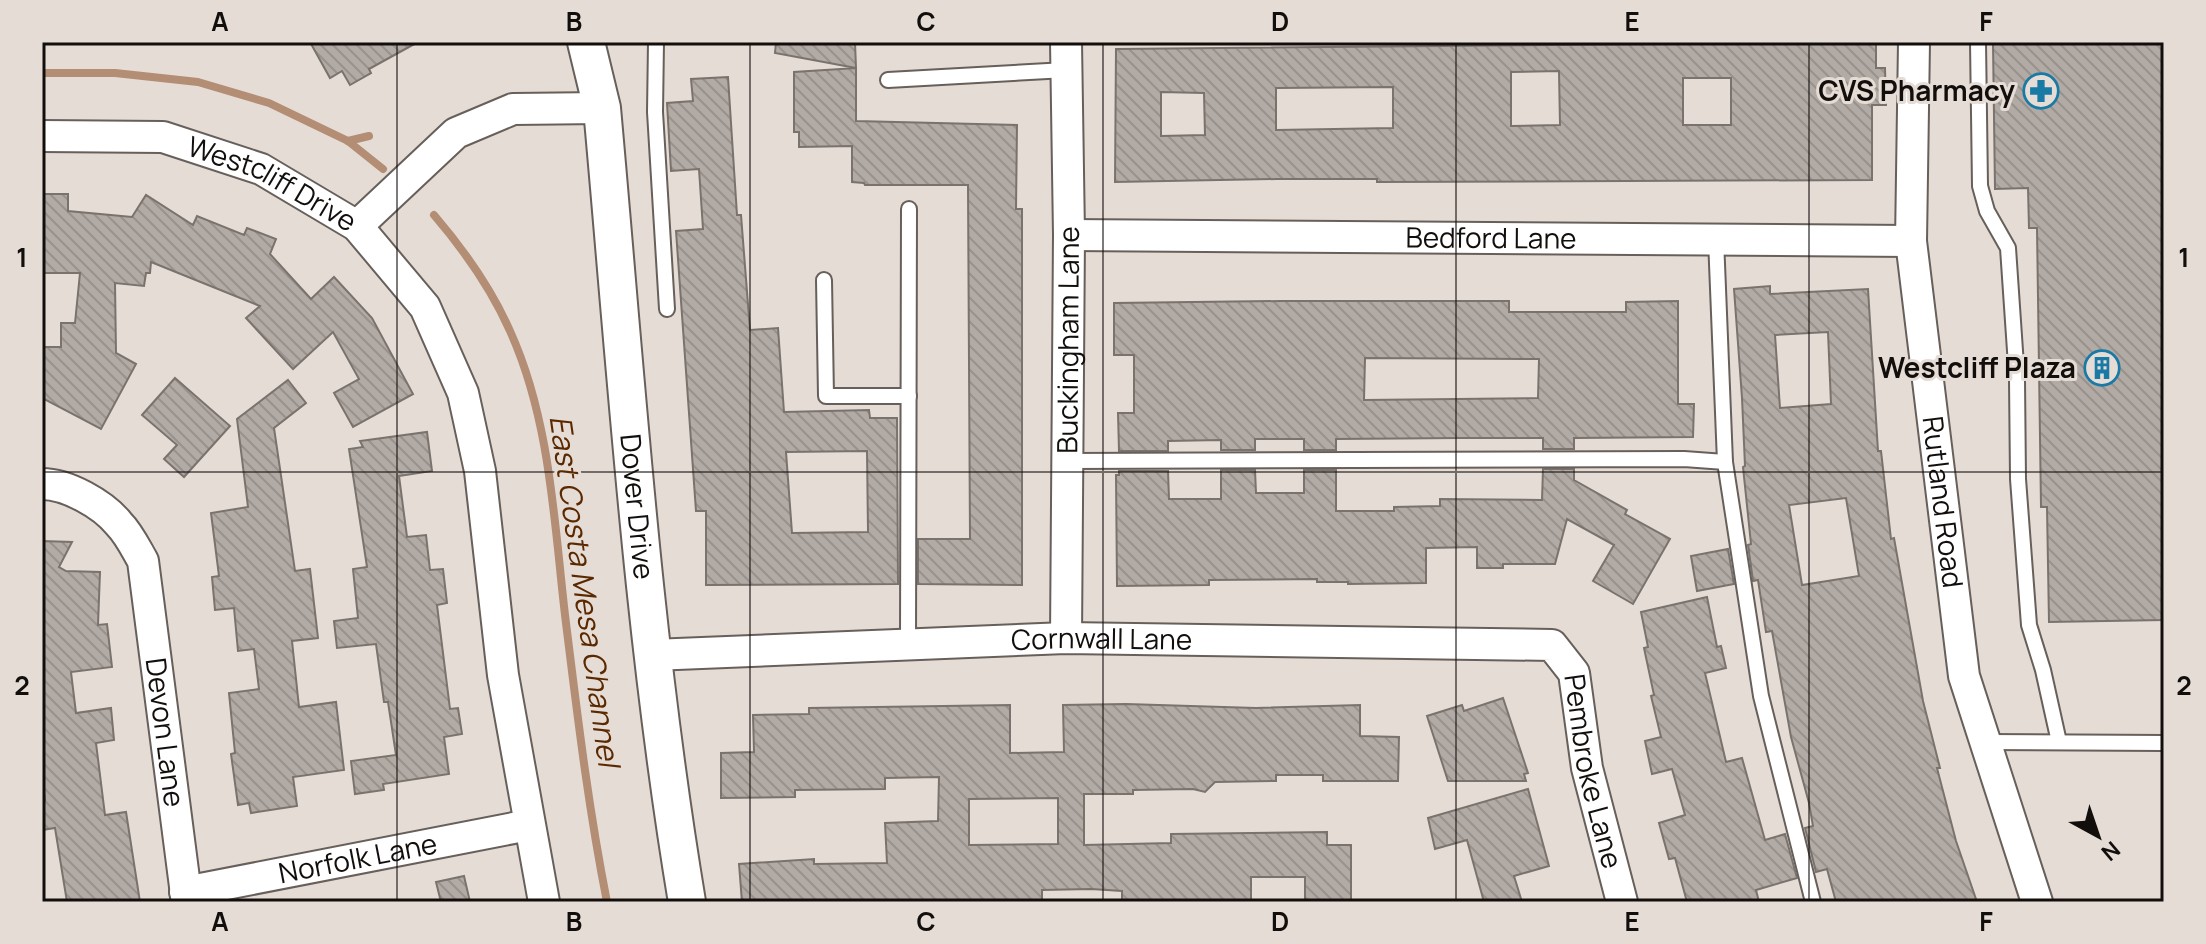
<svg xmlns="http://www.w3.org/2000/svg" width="2206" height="944" font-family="Manrope,sans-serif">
	<defs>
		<pattern id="building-back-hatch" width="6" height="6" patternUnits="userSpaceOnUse" patternTransform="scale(2)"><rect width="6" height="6" fill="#b2aaa4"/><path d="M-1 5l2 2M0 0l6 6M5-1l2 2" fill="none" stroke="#98918c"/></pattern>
	</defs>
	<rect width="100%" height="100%" fill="#e6dcd6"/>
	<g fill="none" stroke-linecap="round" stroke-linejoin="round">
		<!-- stream -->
		<g stroke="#b38d74" stroke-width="8">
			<path d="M42,73H115L198,82L269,103L348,141L383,169"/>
			<path d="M348,141L369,136"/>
			<path d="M434,215C464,250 491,288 510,331C550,419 554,520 565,615C577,712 588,806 607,902"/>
		</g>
	</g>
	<!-- building -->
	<g fill="url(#building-back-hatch)" stroke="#7a726d" stroke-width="2" fill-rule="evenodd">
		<path d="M310,42H418L369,69L371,73L350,85L342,71L330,78Z"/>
		<path d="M776,42H855L856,68L775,53Z"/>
		<path d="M1876,42V68H1885L1886,105H1872V180L1377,182V179H1277L1115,182L1116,49ZM1559,71L1560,125L1511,126V72ZM1683,78H1731V125H1683ZM1393,87V128L1276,130V88ZM1161,92L1204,93L1205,135L1161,136Z"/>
		<path d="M1999,42H2164V620L2049,622L2047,507H2041L2037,228H2029L2028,188L1995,189L1993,44Z"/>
		<path d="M856,68V121L1017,125L1016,209H1022V585L918,584V539H970L968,185H865L864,183L852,182V146L799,147V132H794V72Z"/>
		<path d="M728,77L737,215H741L750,330L778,328L784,412L869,410L870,418H897L898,584L706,585V511H696L676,231L703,229L699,169L671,171L667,103L693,101L691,79ZM867,451L868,532L792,533L786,452Z"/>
		<path d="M42,194H68V211L132,217L146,195L193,225L197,216L244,235L247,228L276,239L270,254L311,299L334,277L372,318L413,394L353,427L334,393L359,379L333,332L293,369L246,318L260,306L151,262L150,273H146L144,286L115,283L116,353L136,364L101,429L42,398V347H61V323H75L80,273H42Z"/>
		<path d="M1770,286V294L1868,289L1878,451H1881L1891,539L1894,538L1923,701L1940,768H1937L1956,841L1977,902H1836L1827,869L1816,872L1805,828L1813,826L1809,803L1791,737L1772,631L1766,632L1758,580L1753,581L1748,545L1751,544L1743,467L1745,466L1742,398L1734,289ZM1828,332L1831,404L1780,408L1775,335ZM1846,498L1859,576L1802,585L1789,505Z"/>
		<path d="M1281,301H1509V312H1626V302L1678,301V404H1694L1693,437L1574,438V449H1543V438H1460L1336,439V450H1304V439H1255V450H1221V440L1168,441V451H1119L1118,413H1134V355H1114V303ZM1365,358L1539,359L1538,398L1364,400Z"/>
		<path d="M175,378L230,426L184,477L164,459L177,445L142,415Z"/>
		<path d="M288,380L306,403L274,428L295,571L310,569L318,638L292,641L299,707L336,702L344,770L293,777L297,806L251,813L249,803L238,805L231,754L235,753L229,693L259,689L254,649L238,651L234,608L215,610L212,577L219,576L211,513L248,507L237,419Z"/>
		<path d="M427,432L432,471L399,476L407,537L426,535L430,570L443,569L447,603L437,605L450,709L458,708L462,734L444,737L449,774L383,784L384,790L355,794L351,761L396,755L388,702H384L376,644L337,648L334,621L358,618L353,569L367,567L349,449L363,447L360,441Z"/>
		<path d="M1543,469H1574V480L1627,510L1625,514L1670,539L1633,604L1593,581L1614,545L1567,519L1555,564H1503V568H1477V547L1426,548V583L1348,584V582H1317V579L1209,580V585L1117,586L1116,475H1119V471H1168L1169,499H1221V470H1255L1256,493H1304V470H1336V511H1394V507L1440,506V499L1542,500Z"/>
		<path d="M42,541L72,542L59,567L66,571L100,572L98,625L107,624L112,667L71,672L76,713L111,708L114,740L96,743L105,815L126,812L140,902H67L55,828L42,830V800H45L42,776Z"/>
		<path d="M1728,549L1734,584L1697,591L1691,556Z"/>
		<path d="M1707,597L1717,647L1721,646L1726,668L1705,673L1726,762L1742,758L1765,840L1785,834L1797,878L1756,890L1759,902H1687L1675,858L1669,859L1659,823L1685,815L1672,769L1652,774L1645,741L1661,737L1651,696L1654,695L1644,648L1648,647L1641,612Z"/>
		<path d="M1503,698L1528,773L1524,774L1526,781H1448L1427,716L1462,705L1464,711Z"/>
		<path d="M1126,704L1256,708L1360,705V736L1399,737L1398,781H1323V775H1276V781L1215,782L1205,792L1193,789L1133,790V794H1084V845L1171,843V834L1327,832V845H1351V902H1305V877H1251V902H1122V891L1091,889L1042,890V902H742L739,864L814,859V864L887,863L885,823L938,821L939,777L885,778V789L795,790V797L721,798V753L754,752L753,715L809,714V708L1010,705V753L1064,752L1063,705ZM1058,798V844L969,845V799Z"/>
		<path d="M1528,789L1549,866L1514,876L1522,902H1484L1467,840L1435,849L1428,818Z"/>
		<path d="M464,876L470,902H441L436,882Z"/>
	</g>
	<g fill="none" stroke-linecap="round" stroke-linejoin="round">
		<defs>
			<g id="service">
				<path d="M656,42L655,112L667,309"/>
				<path d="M1978,42L1980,186L1987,211L2008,248L2017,380L2018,479L2029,625L2043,670L2059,742"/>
				<path d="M888,80L1066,70"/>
				<path d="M1716,239L1725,462L1761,696L1813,902"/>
				<path d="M824,280L826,396H909"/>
				<path d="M1067,461L1684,459L1725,462"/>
				<path d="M908,643L909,209"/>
				<path d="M1985,742L2164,743"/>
			</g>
			<g id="minor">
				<path id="s1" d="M1914,42L1911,241L1964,676L2037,902"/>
				<path id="s2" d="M42,136L163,137L261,169L357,226L425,307L463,393L480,471L503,675L544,902"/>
				<path d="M357,226L456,133L513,109L602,108"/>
				<path id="s3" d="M1069,235L1911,241"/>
				<path id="s4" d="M42,484C67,484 103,504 119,524C129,534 136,549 143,561L187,902"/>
				<path id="s5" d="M1066,638L1069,235L1066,42"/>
				<path id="s6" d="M652,655L1066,638L1552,645L1574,673L1587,768L1622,902"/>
				<path id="s7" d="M185,892L529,825"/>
			</g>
			<g id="tertiary">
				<path id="s8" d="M586,42L602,108C626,373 643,639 687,902"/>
			</g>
		</defs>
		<!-- service casing -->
		<use href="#service" stroke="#675f5a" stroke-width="18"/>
		<!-- minor casing -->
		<use href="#minor" stroke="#675f5a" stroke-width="34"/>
		<!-- tertiary casing -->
		<use href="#tertiary" stroke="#675f5a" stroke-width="40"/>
		<!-- service -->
		<use href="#service" stroke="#fff" stroke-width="14"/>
		<!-- minor -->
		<use href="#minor" stroke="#fff" stroke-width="30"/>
		<!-- tertiary -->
		<use href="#tertiary" stroke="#fff" stroke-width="36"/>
	</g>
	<!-- grid -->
	<path fill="none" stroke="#120e0c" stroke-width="2" stroke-opacity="0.55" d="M397,42V902M750,42V902M1103,42V902M1456,42V902M1809,42V902M42,472H2164"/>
	<!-- icons -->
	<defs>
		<symbol id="pharmacy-ring" viewBox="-11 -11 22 22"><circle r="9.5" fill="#e6dcd6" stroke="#197aa6" stroke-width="1.5"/><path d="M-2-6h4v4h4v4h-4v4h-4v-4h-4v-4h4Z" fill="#197aa6"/></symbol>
		<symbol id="building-ring" viewBox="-11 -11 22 22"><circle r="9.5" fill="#e6dcd6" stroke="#197aa6" stroke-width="1.5"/><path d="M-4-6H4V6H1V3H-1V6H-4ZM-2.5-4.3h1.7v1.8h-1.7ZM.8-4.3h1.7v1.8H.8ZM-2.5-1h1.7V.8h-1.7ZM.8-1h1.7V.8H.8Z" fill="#197aa6"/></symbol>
	</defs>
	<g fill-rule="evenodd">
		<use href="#pharmacy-ring" x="2021" y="71" width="40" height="40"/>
		<use href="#building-ring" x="2082" y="348" width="40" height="40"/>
	</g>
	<g text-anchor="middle" stroke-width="6" stroke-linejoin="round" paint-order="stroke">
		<!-- poi labels -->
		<g font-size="28" font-weight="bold" fill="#120e0c" stroke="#e6dcd6" text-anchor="end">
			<text x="2015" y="101">CVS Pharmacy</text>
			<text x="2076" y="378">Westcliff Plaza</text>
		</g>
		<!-- street labels -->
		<g font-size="28" fill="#120e0c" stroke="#e6dcd6">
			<text dy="10" stroke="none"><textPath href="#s2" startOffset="240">Westcliff Drive</textPath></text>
			<text dy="10" stroke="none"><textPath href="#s3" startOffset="422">Bedford Lane</textPath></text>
			<text dy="10" stroke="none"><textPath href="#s5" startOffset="298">Buckingham Lane</textPath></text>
			<text dy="10" stroke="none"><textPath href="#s1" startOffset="462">Rutland Road</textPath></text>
			<text dy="10" stroke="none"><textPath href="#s8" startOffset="468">Dover Drive</textPath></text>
			<text dy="10" stroke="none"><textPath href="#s6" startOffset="450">Cornwall Lane</textPath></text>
			<text dy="10" stroke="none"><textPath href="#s4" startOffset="306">Devon Lane</textPath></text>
			<text dy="10" stroke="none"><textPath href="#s6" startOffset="1036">Pembroke Lane</textPath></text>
			<text dy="10" stroke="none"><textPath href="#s7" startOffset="176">Norfolk Lane</textPath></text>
		</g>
		<!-- water labels -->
		<g font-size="30" font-style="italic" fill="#5a2900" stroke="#e6dcd6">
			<text transform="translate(584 591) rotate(82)" y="10">East Costa Mesa Channel</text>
		</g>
	</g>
	<!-- border -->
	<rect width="2206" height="944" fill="none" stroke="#e6dcd6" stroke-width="88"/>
	<!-- north arrow -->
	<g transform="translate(2098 836) rotate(140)" stroke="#e6dcd6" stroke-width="6" paint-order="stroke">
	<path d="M0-6L14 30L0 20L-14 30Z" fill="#120e0c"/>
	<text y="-12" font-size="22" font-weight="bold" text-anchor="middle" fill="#120e0c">N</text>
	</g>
	<rect x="44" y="44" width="2118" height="856" fill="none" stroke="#120e0c" stroke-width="3"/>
	<g font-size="26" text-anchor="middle" font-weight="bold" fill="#120e0c">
		<text x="220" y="31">A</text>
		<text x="574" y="31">B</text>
		<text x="926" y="31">C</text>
		<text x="1280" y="31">D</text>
		<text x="1632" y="31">E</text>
		<text x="1986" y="31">F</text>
		<text x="22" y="267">1</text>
		<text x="2184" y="267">1</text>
		<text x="22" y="695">2</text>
		<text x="2184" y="695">2</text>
		<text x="220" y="931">A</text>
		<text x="574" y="931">B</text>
		<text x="926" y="931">C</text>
		<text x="1280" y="931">D</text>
		<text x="1632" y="931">E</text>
		<text x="1986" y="931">F</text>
	</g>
</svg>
